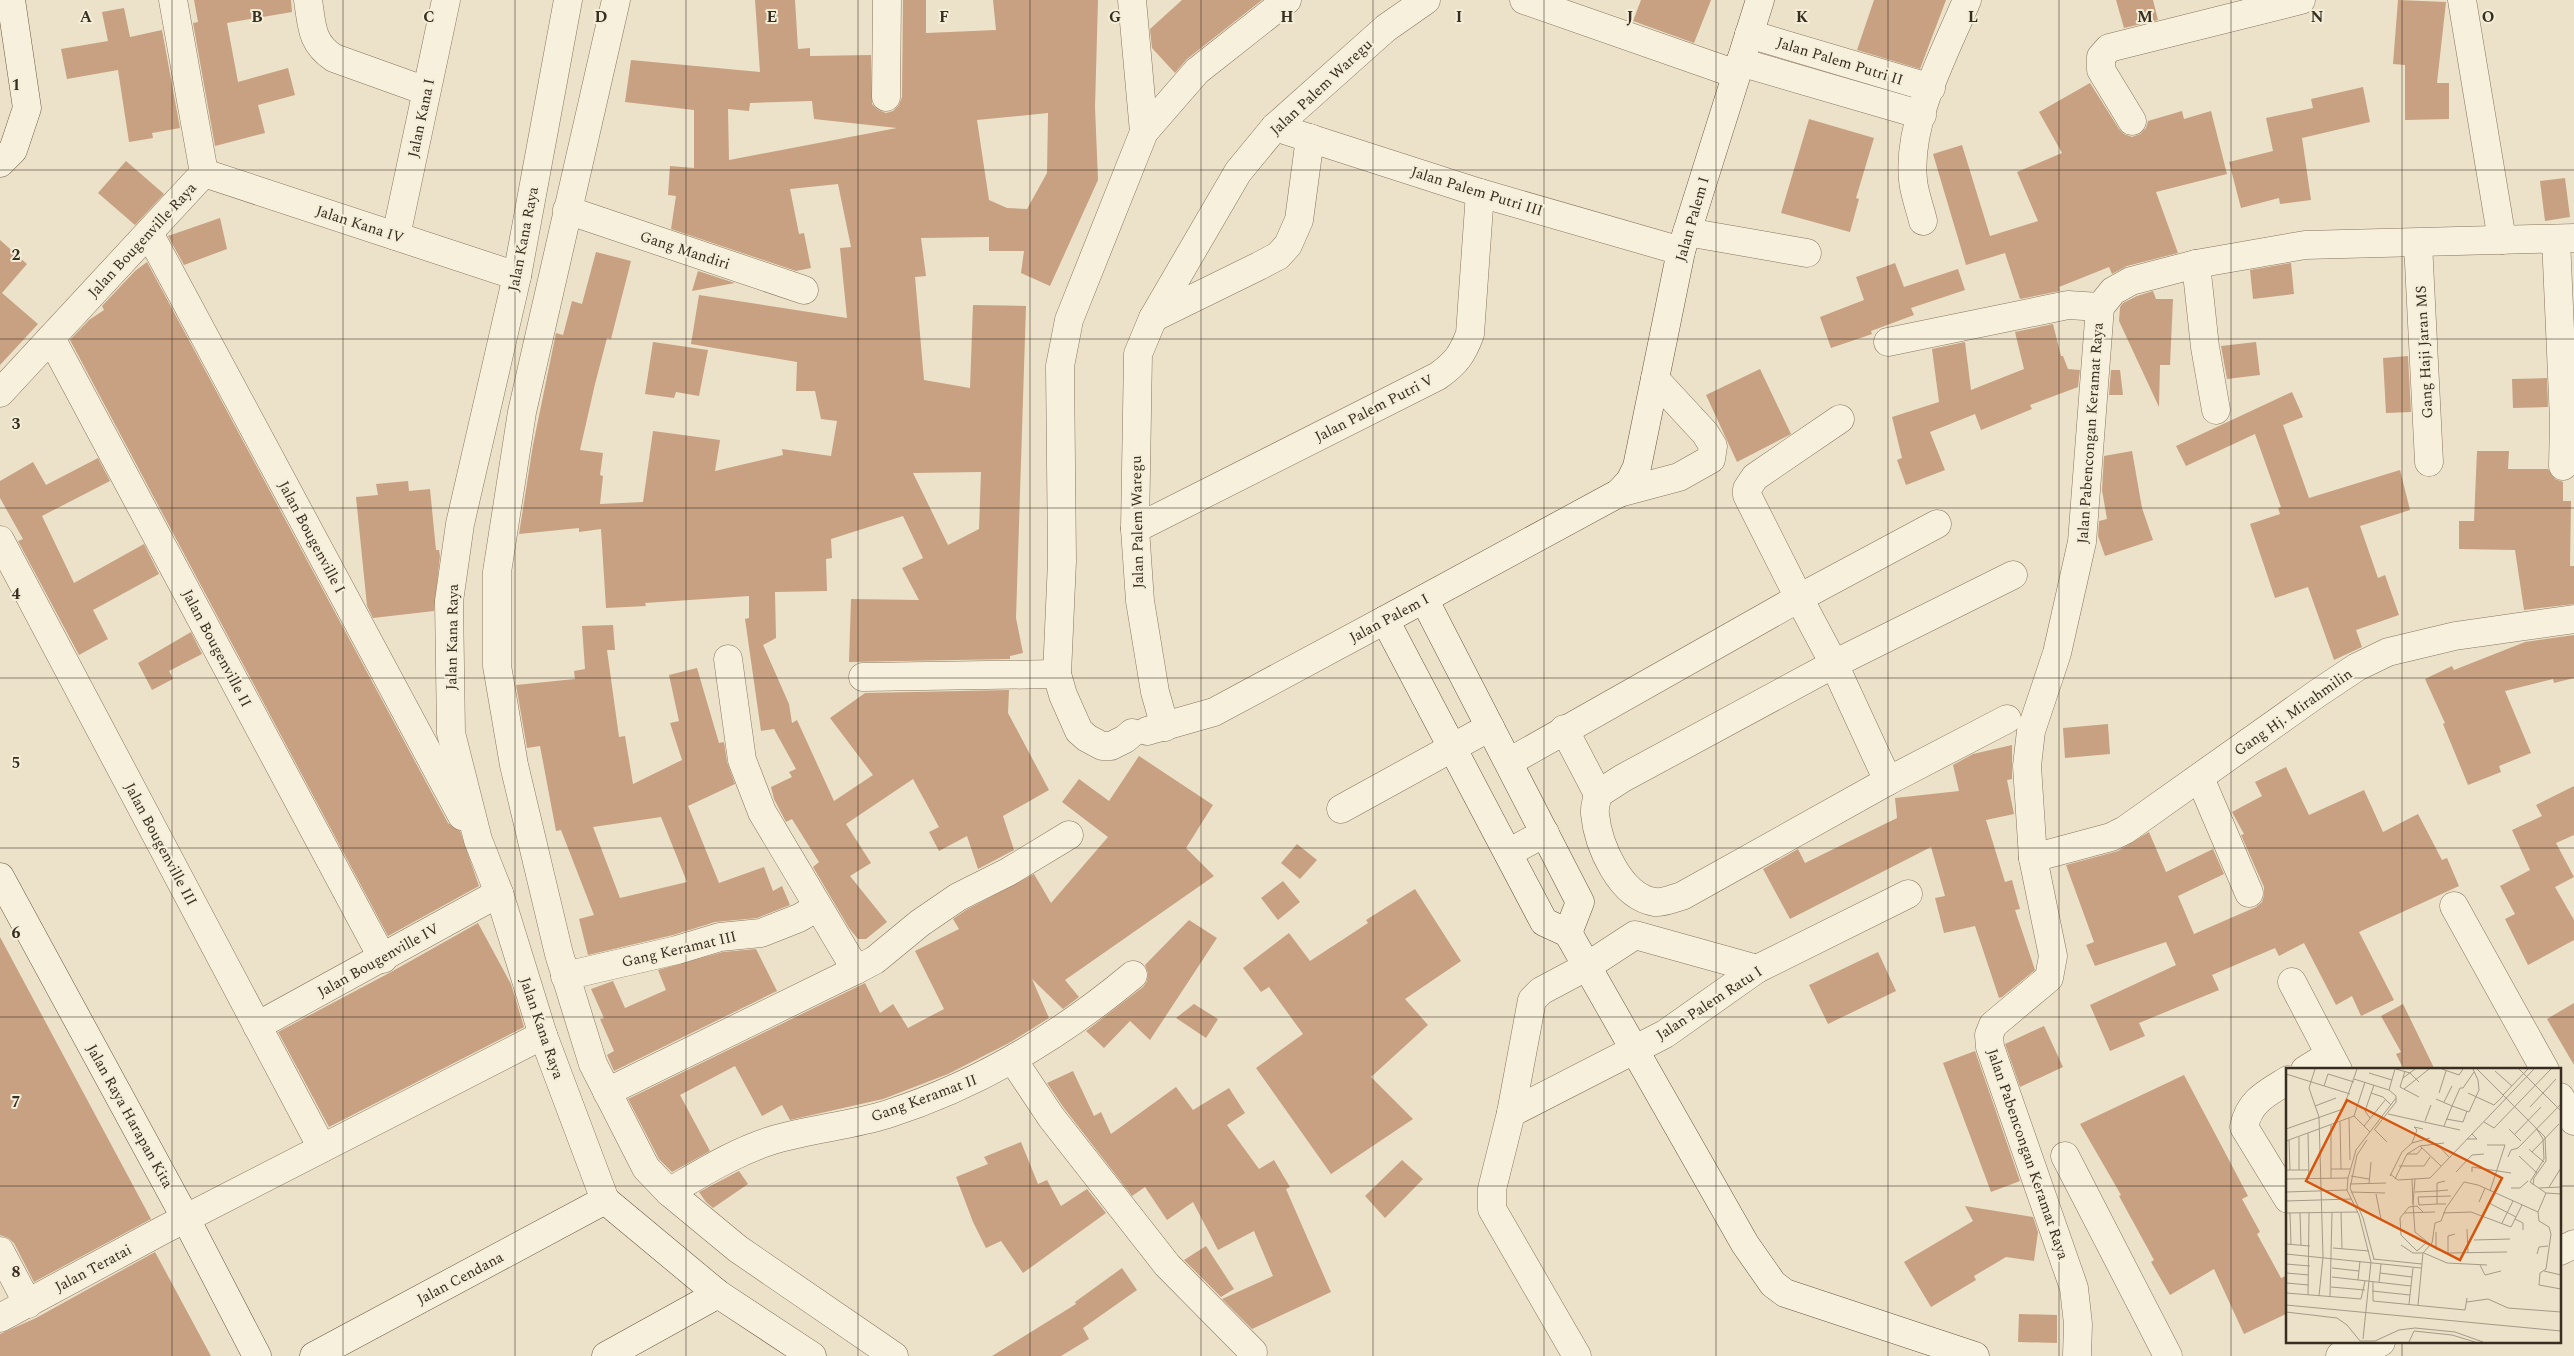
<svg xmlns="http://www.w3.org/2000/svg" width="2574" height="1356" font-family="Spectral,serif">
	<rect width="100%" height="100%" fill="#ece2c9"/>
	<!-- building -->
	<g fill="#c7a181" fill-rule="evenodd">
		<path d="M194,0H291L292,12L227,23L238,82L288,68L295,95L258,105L265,133L215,146L193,23L198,22Z"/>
		<path d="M755,0H795L798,49L810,48V56L871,55L872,104L878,110L886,113L893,111L899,105L902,97L903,0H926V33L996,30L993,0H1098L1095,107L1098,180L1050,286L1021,273L1024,251H989V237L921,238L926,276L915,277L924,380L970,388L973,305L1026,306L1016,618L1023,653L1010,656V659L849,662L851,599L919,600L902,568L923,558L903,516L831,539L832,558L826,559L827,591L775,592L776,638L763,645L789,704L792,723L797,720L834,801L873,775L830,718L865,693L1009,690L1008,713L1049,790L1003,816L1014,850L978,869L967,836L939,851L929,832L939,827L913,779L846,824L871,863L850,876L887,922L866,939H858L849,928L813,867L819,862L792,819L786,822L774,799L771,787L792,777L789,772L796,769L774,729L761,731L745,619L749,618V596L645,603L646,606L606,608L601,529L579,532V528L519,534L533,445L556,333L563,335L572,301L582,304L596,252L631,261L611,339L607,338L595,384L580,450L603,453L600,475L603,476L600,504L643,502L653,431L720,440L715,471L783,455L782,449L831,456L837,421L821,419L815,391H796L797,362L691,344L699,295L847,318L840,248L851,247L838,184L790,189L799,234L804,233L811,268L796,271L671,229L676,196L668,195L670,166L694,168V110L625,102L631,60L760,72ZM812,101L814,119L897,128L729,160L728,109L749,111L750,103ZM1048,113L1047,173L1027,209L1007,208L989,200L977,120ZM981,472L979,529L948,545L913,473Z"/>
		<path d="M1182,0H1262L1187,59L1175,73L1152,48L1150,29Z"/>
		<path d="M1641,0H1711L1694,43L1633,21Z"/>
		<path d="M1874,0H1946L1920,69L1857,50Z"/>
		<path d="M2116,0H2153L2158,20L2124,28Z"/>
		<path d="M2398,0L2446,2L2437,83H2449V119L2405,120V65L2393,64Z"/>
		<path d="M124,8L130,37L162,30L180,128L152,133L153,138L129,142L118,70L67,79L61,49L108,41L102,12Z"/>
		<path d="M2090,83L2119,129L2124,134L2132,137L2140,134L2146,128L2148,121L2182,111L2184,119L2211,111L2227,174L2156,192L2178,253L2127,266L2112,274L2109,267L2059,287L2060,291L2020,299L2005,253L1966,265L1933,154L1962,145L1990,236L2038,221L2017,172L2062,153L2039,112Z"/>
		<path d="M2363,87L2370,122L2302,138L2311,200L2280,204L2279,198L2241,208L2229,162L2273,151L2266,118L2313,108L2311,99Z"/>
		<path d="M1809,119L1874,138L1856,198L1859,199L1850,232L1781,213Z"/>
		<path d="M126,161L164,194L135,225L98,193Z"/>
		<path d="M2565,178L2570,217L2545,221L2540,181Z"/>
		<path d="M220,218L227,249L184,265L168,236Z"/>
		<path d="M0,240L27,264L2,293L38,324L0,365Z"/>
		<path d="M147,262L448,823L460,831L479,886L388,936L70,340L89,320L104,310L102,306L135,271Z"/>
		<path d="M1895,263L1904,287L1958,269L1965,290L1911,308L1914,315L1871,331L1872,334L1831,348L1820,317L1864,300L1856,277Z"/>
		<path d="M2291,263L2294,294L2253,299L2250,270Z"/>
		<path d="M698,271L735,283L692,291Z"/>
		<path d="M2153,291L2156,299H2173L2170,365H2160L2159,407L2119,321L2120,307L2123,303L2137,296Z"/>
		<path d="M2053,324L2061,356H2063L2068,369L2080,370L2078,387L2030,405L2032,409L1981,430L1975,414L1930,432L1945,470L1906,485L1897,460L1902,458L1892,417L1939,402L1932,349L1965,342L1971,390L2024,369L2015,332Z"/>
		<path d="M653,342L708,350L699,396L676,392L674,398L645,394Z"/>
		<path d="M2256,342L2260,375L2227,379L2221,346Z"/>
		<path d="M2408,356L2411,412L2386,413L2383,358Z"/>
		<path d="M1760,369L1791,434L1737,462L1706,395Z"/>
		<path d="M2111,370H2120L2123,395H2109Z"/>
		<path d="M2547,378L2548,407L2513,408L2512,379Z"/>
		<path d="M2292,392L2303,417L2283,425L2309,498L2400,470L2410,510L2360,526L2378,578L2385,575L2399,615L2356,630L2362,647L2334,660L2308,587L2275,598L2250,524L2280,514L2278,508L2281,507L2255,434L2186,466L2176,446Z"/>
		<path d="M2132,451L2142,508L2153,540L2105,556L2098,536L2099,521L2107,519L2102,490L2104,456Z"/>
		<path d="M2477,451H2509L2508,469H2548L2555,479L2563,482V501H2571L2570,566H2574V604L2524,610L2515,550L2459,549V521H2474Z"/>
		<path d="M98,458L110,481L42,516L74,583L144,544L159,574L93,610L108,639L79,655L18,541L23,539L0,498V481L33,462L46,485Z"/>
		<path d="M408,481L409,491L430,489L436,550H439L440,556L434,611L373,618L367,606L356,497L378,495L376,484Z"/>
		<path d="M613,625L615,650H607L619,737L625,736L633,784L682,760L670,723L679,721L669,675L697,668L719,743L724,742L727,762L735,784L688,806L719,883L764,867L773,891L782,886L790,905L757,918L715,922L673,935L588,955L579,919L594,915L561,830L556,831L540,746L527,748L516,685L575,679L574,671L585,669L582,626ZM661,817L687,882L620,898L593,827Z"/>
		<path d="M191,632L202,654L169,671L173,679L152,690L138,663Z"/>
		<path d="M2574,635V678L2554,683L2553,679L2505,691L2531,753L2499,766L2501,772L2468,785L2443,724L2445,723L2425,679L2452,666L2454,670L2525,642Z"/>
		<path d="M2108,724L2110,754L2065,758L2063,728Z"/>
		<path d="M2012,745V779L2007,780L2014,814L1986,820L2005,882L2012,880L2020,909L2015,910L2035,970L2002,997L1999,998L1975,926L1944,933L1935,898L1945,896L1931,847L1790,919L1763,869L1798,849L1805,863L1897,818L1895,798L1959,791L1953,765L1973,754Z"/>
		<path d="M1139,756L1213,805L1186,848L1214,876L1065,980L1079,997L1063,1009L1032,979L1049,1018L1009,1043L948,1074L883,1099L790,1120L782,1105L762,1116L735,1066L680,1095L710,1151L672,1172L659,1159L628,1099L865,983L880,1013L893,1004L908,1028L944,1009L915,951L959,929L953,919L966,910L1034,874L1051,903L1108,837L1062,802L1079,779L1109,801Z"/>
		<path d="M2286,767L2309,815L2364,790L2383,832L2418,814L2442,860L2447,858L2459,886L2359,932L2394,1000L2361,1016L2352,996L2336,1005L2304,943L2279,956L2275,948L2212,975L2219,990L2139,1023L2145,1036L2110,1051L2090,1005L2176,965L2166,942L2095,966L2086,945L2094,942L2066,865L2118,851L2149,832L2166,872L2213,849L2224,874L2178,896L2194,934L2256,907L2262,902L2264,895V887L2241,835L2244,834L2232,812L2262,796L2255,782Z"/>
		<path d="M2574,786V835L2556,843L2574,877L2555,887L2574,920V940L2528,965L2505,919L2515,914L2500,886L2530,870L2512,830L2542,816L2536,805Z"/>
		<path d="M1297,844L1317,860L1300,879L1281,863Z"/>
		<path d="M1283,881L1300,902L1278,920L1261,898Z"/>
		<path d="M1415,889L1461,961L1405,999L1428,1025L1371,1077L1413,1119L1331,1174L1256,1068L1303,1034L1269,987L1261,992L1243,968L1289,933L1310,961L1368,923L1366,920Z"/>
		<path d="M1189,920L1217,938L1150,1040L1130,1021L1104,1048L1086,1031L1143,987L1147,981L1148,973L1145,965Z"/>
		<path d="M478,923L511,984L524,1027L329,1127L278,1032L391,972Z"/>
		<path d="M0,937L151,1219L34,1282L14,1243L8,1238L0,1235Z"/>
		<path d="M756,949L777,991L614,1071L607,1055L614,1051L600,1019L604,1018L591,989L613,981L625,1008L666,990L658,970L723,952Z"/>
		<path d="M1878,952L1896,991L1828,1024L1809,985Z"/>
		<path d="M2574,1003V1065L2547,1019Z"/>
		<path d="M1194,1004L1218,1019L1206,1038L1176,1018Z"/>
		<path d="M2403,1004L2435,1070H2404L2396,1054L2401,1052L2381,1016Z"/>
		<path d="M2044,1026L2063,1067L2020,1087L2005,1044Z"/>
		<path d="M1975,1051L2020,1181L1991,1192L1943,1063Z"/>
		<path d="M1073,1071L1094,1116L1101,1112L1111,1134L1176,1087L1193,1110L1229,1088L1245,1113L1227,1125L1259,1169L1274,1160L1290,1187L1286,1189L1331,1292L1252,1329L1222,1299L1273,1276L1254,1231L1218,1250L1193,1202L1167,1220L1145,1187L1132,1196L1064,1108L1047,1083Z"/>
		<path d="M2184,1075L2248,1196L2242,1199L2260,1232L2257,1234L2281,1278L2288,1275V1313L2244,1334L2214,1269L2170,1295L2151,1262L2154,1260L2119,1196L2121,1195L2080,1124Z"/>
		<path d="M1021,1142L1038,1184L1047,1180L1061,1206L1087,1189L1106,1213L1023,1273L1001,1241L986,1248L973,1222L956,1177L988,1164L984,1157Z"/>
		<path d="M1402,1160L1423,1179L1385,1218L1365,1196Z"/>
		<path d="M739,1171L748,1184L713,1208L706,1202L699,1192Z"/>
		<path d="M1965,1206L2033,1217L2038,1232L2034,1261L2006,1257L1974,1276L1976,1280L1931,1307L1904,1262L1973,1221Z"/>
		<path d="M1206,1246L1234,1289L1221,1297L1184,1260Z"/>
		<path d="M155,1252L211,1356H0V1334L36,1318Z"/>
		<path d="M1122,1268L1137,1290L1083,1328L1089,1339L1061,1356H992L1076,1304L1075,1302Z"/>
		<path d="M2019,1314L2057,1315V1343L2018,1342Z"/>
	</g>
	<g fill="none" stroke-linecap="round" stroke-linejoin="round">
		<defs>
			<g id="street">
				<path d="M308,0C312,26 311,43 334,58L426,91"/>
				<path d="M568,0L517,276L460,524L449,601L451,733L478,840L499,893L543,1035L605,1200"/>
				<path d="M616,0L522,412L497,572V666L514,765L559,954L593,1064L646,1168L669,1192L738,1249L894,1356"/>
				<path d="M1132,0L1144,132"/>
				<path d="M1524,0L1736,74"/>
				<path d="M2462,0L2502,240"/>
				<path d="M1749,34L1931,88"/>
				<path d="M1740,62L1922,115"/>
				<path d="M886,97L887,0"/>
				<path d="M2132,121L2101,70V57L2109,48L2301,0"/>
				<path d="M1275,127L1480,193L1681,251"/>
				<path d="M204,173L517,276"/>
				<path d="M567,210L804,290"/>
				<path d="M1923,221C1920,208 1914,193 1913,180C1907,121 1945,53 1967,0"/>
				<path d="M1687,232L1807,253"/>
				<path d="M149,233L462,816"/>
				<path d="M396,236L446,0"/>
				<path d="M2556,239L2564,420L2563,466"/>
				<path d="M2418,243L2429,462"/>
				<path d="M2196,264L2205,347L2216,410"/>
				<path d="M1153,318L1259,266L1278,256L1288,245L1299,220L1310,138"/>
				<path d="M51,338L383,959"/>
				<path d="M1888,342L2068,305L2100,307"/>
				<path d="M0,393L204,173L173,0"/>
				<path d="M1619,493L1679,477L1711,459L1713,446L1705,433L1655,379"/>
				<path d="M1937,524L1799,598L1834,664L1888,781L2007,719"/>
				<path d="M1135,529L1438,376C1456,363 1462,355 1470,334L1480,193"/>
				<path d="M0,540L322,1148"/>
				<path d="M728,659L742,760L762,812L856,970"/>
				<path d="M863,677L1057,674"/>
				<path d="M1165,727L1155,692L1140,601L1135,529L1138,354L1153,318L1238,172L1275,127L1386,28L1426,0"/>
				<path d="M1564,729L1598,794"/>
				<path d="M1147,731L1214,712L1385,620"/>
				<path d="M1132,733L1125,739L1111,746H1102L1087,738L1079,731L1063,695L1057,674L1062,561L1060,366L1069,320L1144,132L1197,71L1287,0"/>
				<path d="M1509,762L1799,598L1747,495V489L1755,477L1840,419"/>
				<path d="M2200,778L2249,893"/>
				<path d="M1888,781L1682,896C1674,898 1663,903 1655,902C1620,897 1598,845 1595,814C1594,807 1597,800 1598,794L1623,778L1834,664L2013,575"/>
				<path d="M1341,809L1490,727"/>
				<path d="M1508,853L1545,833"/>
				<path d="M2033,858L2111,837L2125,830L2318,693L2357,667L2388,652L2455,636L2574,619"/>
				<path d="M2454,906L2545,1070"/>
				<path d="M565,976L677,950L720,937L761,933L799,918L818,907"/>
				<path d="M2292,982L2338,1070"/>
				<path d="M257,1026L499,893"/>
				<path d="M1013,1060L1051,1117L1167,1265L1253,1352"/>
				<path d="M2305,1070L2329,1055"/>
				<path d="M2288,1080C2267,1093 2249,1101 2244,1127L2288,1199"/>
				<path d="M607,1092L856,970L875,960L920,923L958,897L1008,872L1069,835"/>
				<path d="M2560,1097L2574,1121"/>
				<path d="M1511,1113L1665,1034L1757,969L1908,894"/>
				<path d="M2065,1156L2168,1356"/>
				<path d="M669,1192C702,1173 733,1153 770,1141C808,1129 850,1126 888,1114C978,1085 1060,1036 1133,975"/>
				<path d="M0,1251L28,1304"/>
				<path d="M2560,1251L2574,1244"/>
				<path d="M0,1318L163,1230L543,1035"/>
				<path d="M1577,1356L1492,1209V1189L1511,1113L1532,1000L1541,991L1586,967L1635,935L1757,969"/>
				<path d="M2077,1356L2078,1324L2074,1288L1990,1047L1989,1035L1993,1025L2049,978L2053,956L2033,858L2027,766L2031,731L2057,653L2082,542L2100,307L2113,291L2131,281L2196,264L2305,245L2574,238"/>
				<path d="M2340,1356L2367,1350L2381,1342"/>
			</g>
			<g id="secondary">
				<path d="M0,163L13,150L27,108L11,0"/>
				<path d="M1424,599L1580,902L1568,933L1544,922L1385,620L1619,493L1630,481L1637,467L1681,251L1760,0"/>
				<path d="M0,877L186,1219L257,1356"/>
				<path d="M1568,933L1745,1244L1773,1284L1785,1293L1975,1356"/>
				<path d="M314,1356L605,1200L718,1294L812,1356"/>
				<path d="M606,1356L718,1294"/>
			</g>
		</defs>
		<!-- street casing -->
		<use href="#street" stroke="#87755f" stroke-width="29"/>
		<!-- secondary casing -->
		<use href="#secondary" stroke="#695742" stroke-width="29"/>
		<!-- street -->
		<use href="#street" stroke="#f7f0dc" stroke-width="28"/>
		<!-- secondary -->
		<use href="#secondary" stroke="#f7f0dc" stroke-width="28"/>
	</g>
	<!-- grid -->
	<path fill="none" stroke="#382d21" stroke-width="1" stroke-opacity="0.55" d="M172,0V1356M343,0V1356M515,0V1356M686,0V1356M858,0V1356M1030,0V1356M1201,0V1356M1373,0V1356M1544,0V1356M1716,0V1356M1888,0V1356M2059,0V1356M2231,0V1356M2402,0V1070M0,170H2574M0,339H2574M0,508H2574M0,678H2574M0,848H2574M0,1017H2574M0,1186H2288M2560,1186H2574M2402,1342V1356"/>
	<g text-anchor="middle" stroke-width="4" stroke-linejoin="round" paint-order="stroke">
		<!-- street labels -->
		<g font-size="15" fill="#382d21" stroke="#f4edd8">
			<text transform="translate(1840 61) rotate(17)" y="5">Jalan Palem Putri II</text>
			<text transform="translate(1321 87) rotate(-43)" y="5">Jalan Palem Waregu</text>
			<text transform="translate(421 118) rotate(-78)" y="5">Jalan Kana I</text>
			<text transform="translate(1477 191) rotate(17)" y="5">Jalan Palem Putri III</text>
			<text transform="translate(1692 219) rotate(-74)" y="5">Jalan Palem I</text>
			<text transform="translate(360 224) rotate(18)" y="5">Jalan Kana IV</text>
			<text transform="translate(523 239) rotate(-79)" y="5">Jalan Kana Raya</text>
			<text transform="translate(142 240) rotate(-47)" y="5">Jalan Bougenville Raya</text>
			<text transform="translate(685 250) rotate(18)" y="5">Gang Mandiri</text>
			<text transform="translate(2424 352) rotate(-93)" y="5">Gang Haji Jaran MS</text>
			<text transform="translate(1374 408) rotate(-27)" y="5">Jalan Palem Putri V</text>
			<text transform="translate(2090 433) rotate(-86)" y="5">Jalan Pabencongan Keramat Raya</text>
			<text transform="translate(1137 522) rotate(-91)" y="5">Jalan Palem Waregu</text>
			<text transform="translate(312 537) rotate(62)" y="5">Jalan Bougenville I</text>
			<text transform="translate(1389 618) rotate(-28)" y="5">Jalan Palem I</text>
			<text transform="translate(452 637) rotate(-89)" y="5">Jalan Kana Raya</text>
			<text transform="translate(217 648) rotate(62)" y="5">Jalan Bougenville II</text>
			<text transform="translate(2293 712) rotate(-35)" y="5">Gang Hj. Mirahmilin</text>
			<text transform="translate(161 844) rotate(62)" y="5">Jalan Bougenville III</text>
			<text transform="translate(679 949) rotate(-13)" y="5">Gang Keramat III</text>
			<text transform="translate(378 960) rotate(-29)" y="5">Jalan Bougenville IV</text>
			<text transform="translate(1709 1003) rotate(-33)" y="5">Jalan Palem Ratu I</text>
			<text transform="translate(542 1028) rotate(71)" y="5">Jalan Kana Raya</text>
			<text transform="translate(924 1098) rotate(-20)" y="5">Gang Keramat II</text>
			<text transform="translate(130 1116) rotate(61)" y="5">Jalan Raya Harapan Kita</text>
			<text transform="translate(2028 1154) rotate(71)" y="5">Jalan Pabencongan Keramat Raya</text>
			<text transform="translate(93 1268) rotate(-28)" y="5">Jalan Teratai</text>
			<text transform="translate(460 1278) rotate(-28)" y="5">Jalan Cendana</text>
		</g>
	</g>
	<!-- overview -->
	<g transform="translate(2286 1068)">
		<rect width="275" height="275" fill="#ece2c9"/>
		<path fill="none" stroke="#a49a86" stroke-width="1" d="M29,1L23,20L33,49L37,189L33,228M110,1L124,5L133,14M156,1L173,7L177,1M187,1L192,12L193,22L183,44L166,38L174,20H177L188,4M191,1L259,69L260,93L248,110L247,117M233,1L275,43M119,3L114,19L133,29M209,3L226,18M83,5L106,12M0,6L64,26M117,10L129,1M68,11L103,22L110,28V34L88,62M38,18L42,6L68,14M118,21L143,1M103,22L109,1M85,25L97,29L105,37M153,25L160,3M182,25L208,37L217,28M217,27L242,1M150,31L166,38L158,58M158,34L166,18M29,38L50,30M244,39L270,11M102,46L174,62M68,48L84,64M63,50L64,92M84,50L79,43L88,17M160,51L177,54L181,43M139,53L145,37M54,54L55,101M198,54L208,60L265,1M45,57V110M78,58L100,31M250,60L257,71L258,91L244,114L260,125L275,126M0,61L57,41L71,1M223,61L235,73M89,62L101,74M22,65L23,111M228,67L255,39M13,69V102M181,71H191L186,66M3,72L4,102M81,72L71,87L64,120L77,150L88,191M0,73L68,48L79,14M126,75L131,62L128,59L137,61M150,75L163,89M201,77H219L204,123M134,78L155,98M243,81L246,84L273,56M246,84L258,94M121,86H131L136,80M233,88L251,105M222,89L225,82L232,80L275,36M113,98H138L144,89M45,101H64M0,102H23M170,104L186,87L198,86M186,104V99L225,105M104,106L112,112L144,110L248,1M65,108L83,111M104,108L116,84L126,75L144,70M0,111L62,110M109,111L121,86L134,78L158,75M126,111L127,136L129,111M64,116L100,115M83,116L85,94M263,119L275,100M225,120H234L242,113M253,120L275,119M0,124L61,122M65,124L99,125M129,124L151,123V115L159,113M90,126L95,151M0,133L65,131M193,134L199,120M203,135L230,149M127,136L129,164L150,181L162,185L221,184M151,136L133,137L132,129L165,128M160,136H151V123L162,122M201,138L208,124M55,144L56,181M137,144L131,138L123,139L114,150L115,167L131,183L140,175M252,144L253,153L263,159L265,166L260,201L254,205L253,217L275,221M0,145L72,144M4,145L5,176M14,145L15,177M118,145L149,144M157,145L185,144L225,159L236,137M229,151L237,155V162M216,155L227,133M181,161L182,185M150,164V181M188,172L224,171M0,176L24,178M115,177L127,185H137M47,180L83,183M138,185L161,195L201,197M162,185V168L169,166M0,186L135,200M251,186L253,179L262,178M87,191L136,196M0,196L24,198M194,197L199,207L215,203M46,200L73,203M258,203L275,207M0,205L23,207M94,205L126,209M46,209L125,218M72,212L74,193M87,214V233L179,242L181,230M93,214L95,196M0,215L23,217M45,219L79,222M86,223L124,227M0,225L75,231L79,213M22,227L23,145M44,229L46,145M181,234L202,231L222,240L275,244M123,236L127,200M0,237L275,263M132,237L137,185L146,175L149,155L155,153L160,140L178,114L192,117L252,144L260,125M0,244L51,250L61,257L74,273H89L113,262L129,260L169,264L197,274M77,271L85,194L73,147L61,122L62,110L70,82L110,30M123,274L128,263L166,267L189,274"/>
		<path fill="#d6550e" fill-opacity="0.15" stroke="#d6550e" stroke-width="2.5" d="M61,32L216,110L174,192L20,113Z"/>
		<rect width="275" height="275" fill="none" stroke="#382d21" stroke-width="2.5"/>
	</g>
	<g font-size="16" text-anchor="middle" font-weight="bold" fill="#382d21" stroke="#f4edd8" stroke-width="4" stroke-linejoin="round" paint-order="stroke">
		<text x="86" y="22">A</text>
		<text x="257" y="22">B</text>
		<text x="429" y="22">C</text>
		<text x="601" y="22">D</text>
		<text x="772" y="22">E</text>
		<text x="944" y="22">F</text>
		<text x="1115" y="22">G</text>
		<text x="1287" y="22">H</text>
		<text x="1459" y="22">I</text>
		<text x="1630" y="22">J</text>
		<text x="1802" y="22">K</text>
		<text x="1973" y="22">L</text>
		<text x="2145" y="22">M</text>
		<text x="2317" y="22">N</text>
		<text x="2488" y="22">O</text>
		<text x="16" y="90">1</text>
		<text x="16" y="260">2</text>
		<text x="16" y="429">3</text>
		<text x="16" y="599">4</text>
		<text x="16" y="768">5</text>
		<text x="16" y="938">6</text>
		<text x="16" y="1107">7</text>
		<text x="16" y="1277">8</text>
	</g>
</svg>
